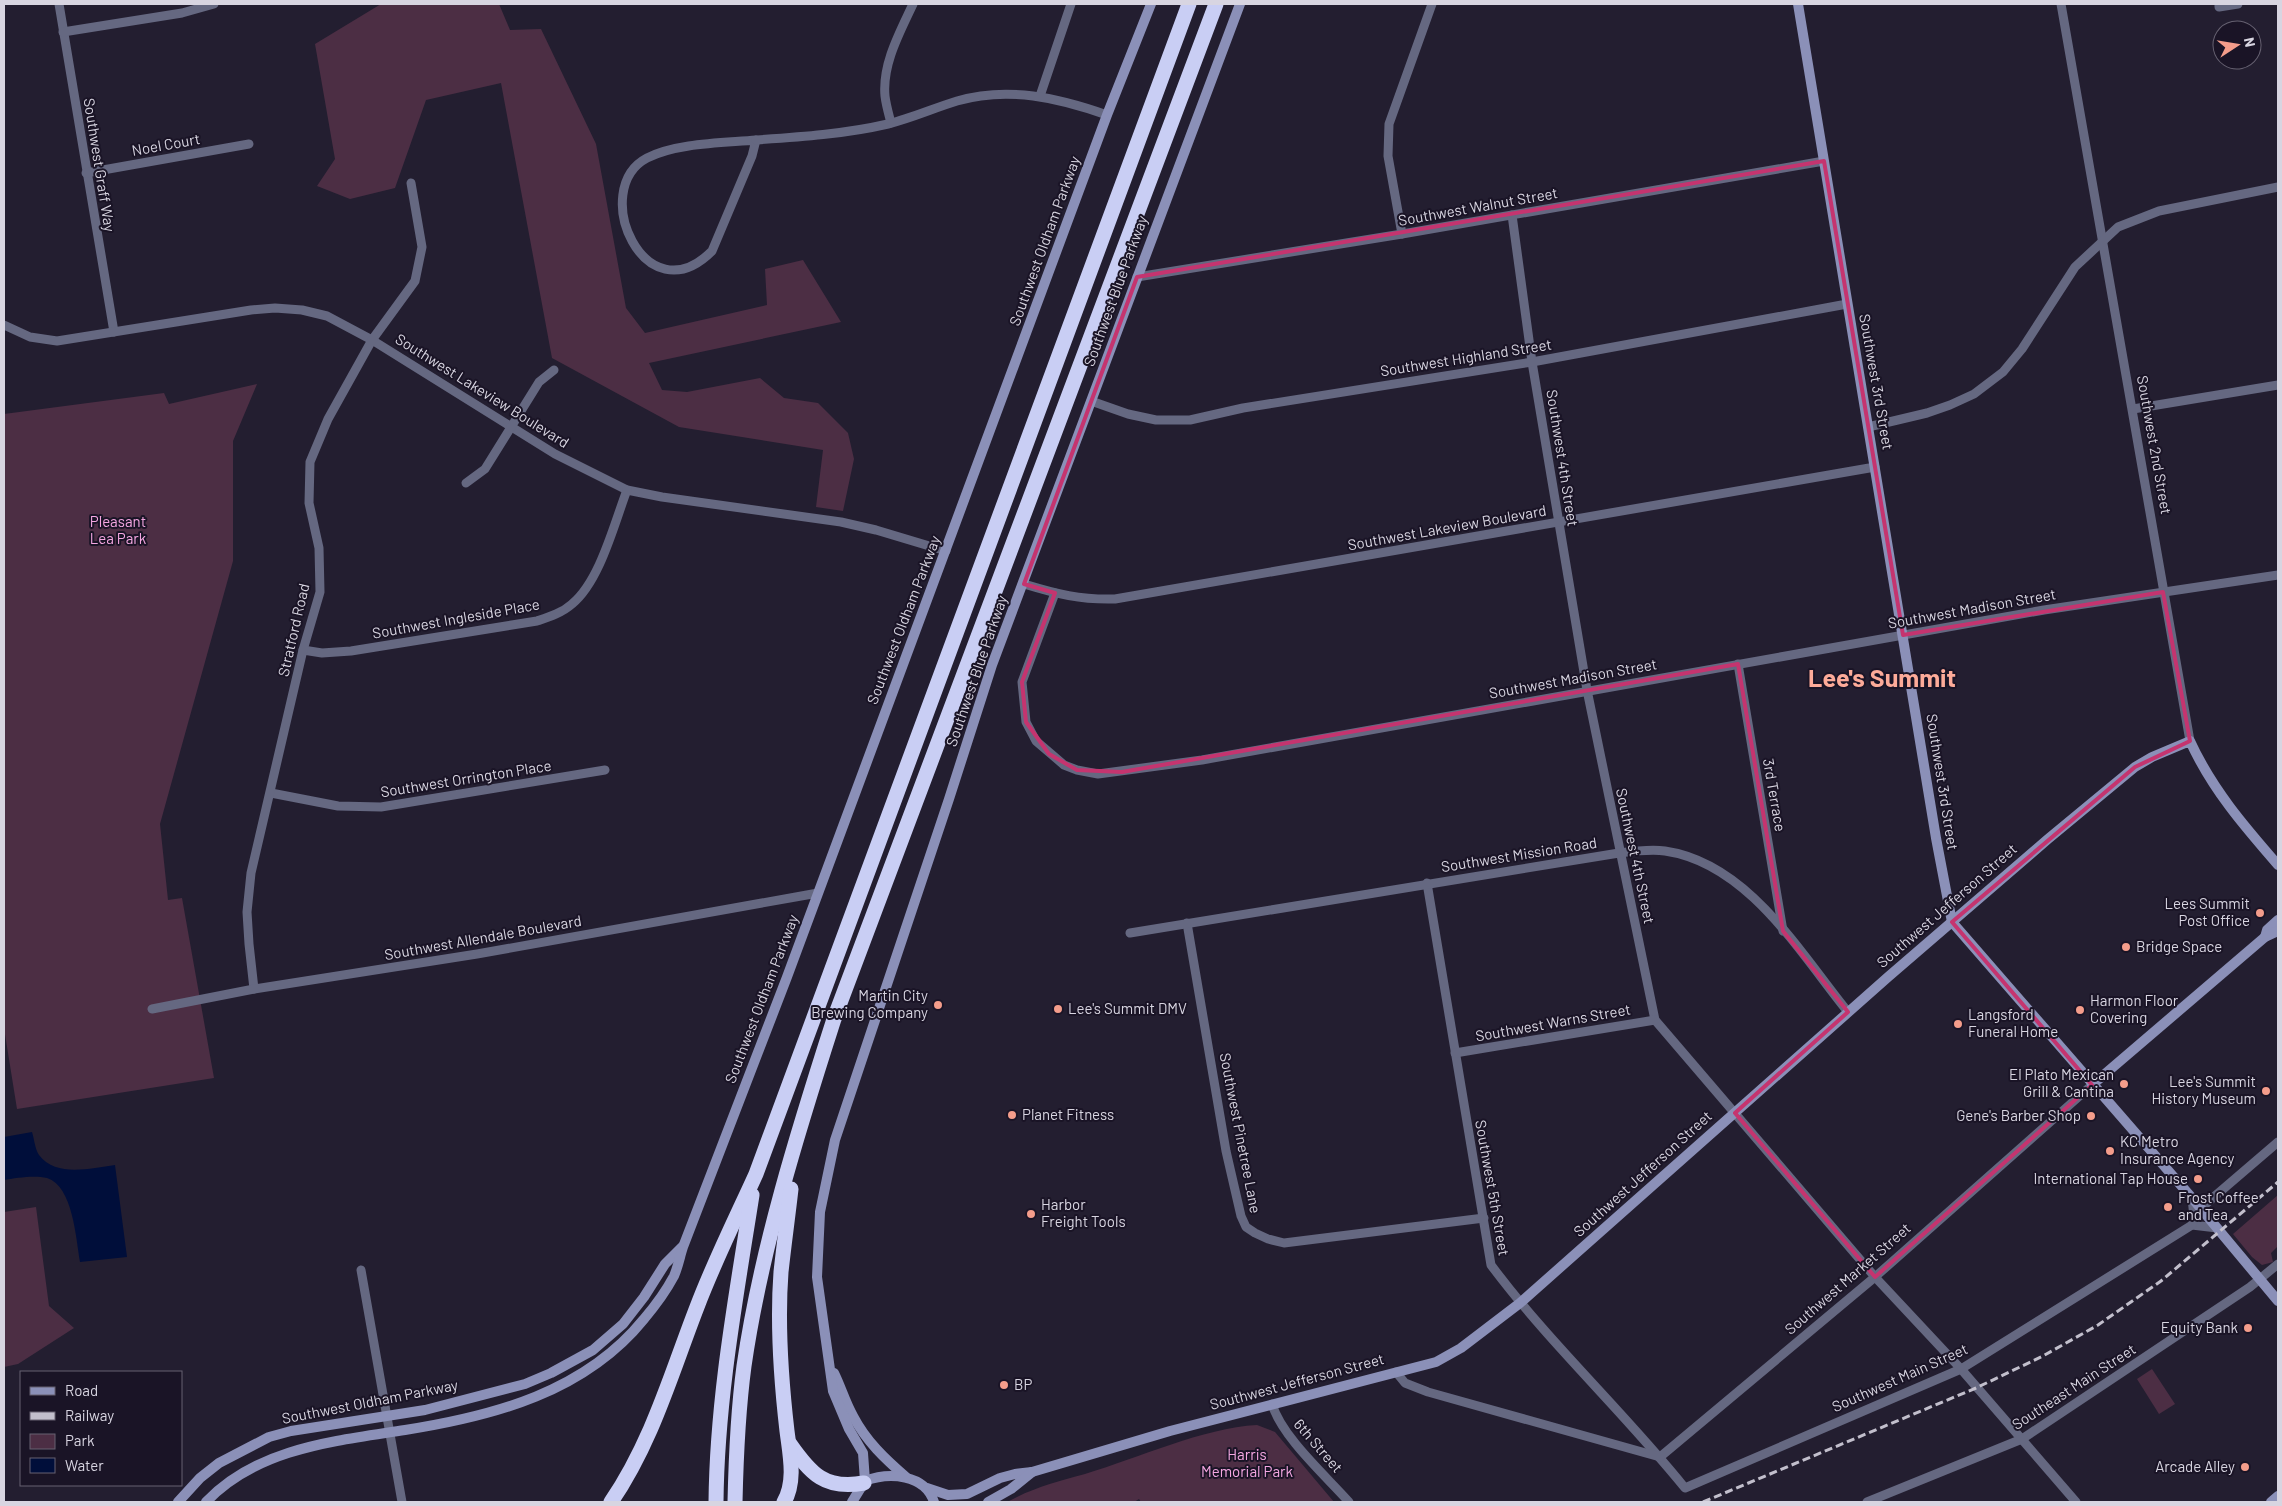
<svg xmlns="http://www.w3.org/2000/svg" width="2282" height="1506" font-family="Barlow,sans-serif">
	<rect width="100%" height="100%" fill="#231e30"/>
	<!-- green -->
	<g fill="#4c2e44">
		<path d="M381,4H499L510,30L541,29L596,144L626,308L645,333L767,305L765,269L803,260L841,322L649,363L662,390L687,392L760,378L784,398L818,403L848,433L854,459L843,511L816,507L823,450L679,427L552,358L501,83L426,100L395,188L350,199L317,186L335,159L315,44Z"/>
		<path d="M257,384L233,441V561L160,824L168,900L182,898L214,1078L17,1109L4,1028V414L164,393L169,404Z"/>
		<path d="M2278,1195V1246L2271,1253L2273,1262L2262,1265L2252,1257L2233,1234Z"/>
		<path d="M36,1207L49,1306L74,1328L18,1364L4,1367V1212Z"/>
		<path d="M2152,1369L2175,1404L2159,1414L2137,1379Z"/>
		<path d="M1257,1425L1275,1432L1334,1502H1141L1139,1499L1134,1502H1007C1035,1487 1056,1482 1085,1474C1138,1458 1203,1428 1257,1425Z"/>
	</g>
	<!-- water -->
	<path fill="#000e3a" d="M32,1132C34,1138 35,1149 39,1155C57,1178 90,1168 115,1165L127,1257L80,1262C76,1239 73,1186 47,1178C34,1175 16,1178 4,1180V1137Z"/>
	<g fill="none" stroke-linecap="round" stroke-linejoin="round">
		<!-- street -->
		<g stroke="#656881" stroke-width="9">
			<path d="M59,4L114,332"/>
			<path d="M2061,4L2190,741"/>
			<path d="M2219,4V7L2238,4"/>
			<path d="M63,32L182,13L214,4"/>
			<path d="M1040,96L1071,4"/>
			<path d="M891,123C889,115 886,105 885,96C882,64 900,32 913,4"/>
			<path d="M756,140L752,156L712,251C645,318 588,189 647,158C676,143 722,143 756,140Z"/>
			<path d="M756,140C800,137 845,134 888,124C912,118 934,108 957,101C1008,86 1059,98 1107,115"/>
			<path d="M86,173L249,144"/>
			<path d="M1512,215L1532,362L1587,690L1655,1020L1875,1277L1961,1369L2076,1502"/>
			<path d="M1402,234L1388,156L1389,124L1432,4"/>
			<path d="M1137,277L1402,234L1824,161"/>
			<path d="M4,325L30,337L57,341L251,310L275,308L302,310L327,316L372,340L555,454L627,490L662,497L841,522L876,530L946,551"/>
			<path d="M1091,401L1128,414L1156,420H1190L1243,408L1532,362L1847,304"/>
			<path d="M2133,409L2278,385"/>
			<path d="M1868,427L1927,413L1950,405L1974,394L2003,372L2022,349L2075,267L2118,227L2159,211L2278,187"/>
			<path d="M466,483L485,469L539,382L554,370"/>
			<path d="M1024,584C1057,594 1080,600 1115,599L1875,467"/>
			<path d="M1055,593L1022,682L1026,722L1036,741L1064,765L1077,770L1098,774L1202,760L2044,610L2278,575"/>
			<path d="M303,650L322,653L351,651L537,621C549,617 562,613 572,604C600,581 614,524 627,490"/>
			<path d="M1738,664L1783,931"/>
			<path d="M271,793L338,806L381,807L605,770"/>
			<path d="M1427,883L1491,1265C1550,1344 1623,1411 1685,1488L1961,1369L2192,1225L2217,1228"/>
			<path d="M1187,923L1226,1151L1241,1216L1246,1227L1255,1233L1268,1239L1284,1243L1484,1218"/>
			<path d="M1130,933L1619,853C1635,851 1650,849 1665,851C1748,863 1800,953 1848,1012"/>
			<path d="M254,989L249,944L247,912L251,873L303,650L320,592L319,548L309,503L310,462L328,419L372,340L415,281L422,247L411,183"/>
			<path d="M152,1009L254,989L477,954L818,893"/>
			<path d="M1455,1053L1655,1020"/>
			<path d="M2192,1198L2194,1217L2192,1225"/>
			<path d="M2201,1208L2278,1142"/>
			<path d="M361,1270L402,1502"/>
			<path d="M1396,1372L1405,1383L1428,1392L1660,1457L1875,1277L2092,1085"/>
			<path d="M1272,1404C1282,1437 1325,1475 1349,1502"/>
			<path d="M1867,1502L2022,1439L2250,1287L2278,1264"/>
		</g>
		<!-- secondary -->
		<g stroke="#8b90b8" stroke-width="10">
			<path d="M1798,4L1936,838L1952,922L2192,1198L2278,1301"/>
			<path d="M2265,937L2267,930L2278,920"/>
			<path d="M2092,1085L2265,937L2278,931"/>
			<path d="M834,1373C841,1387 845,1402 853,1416C866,1441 885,1459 906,1477"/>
			<path d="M865,1481L863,1453L849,1429L833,1391L817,1277L820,1212L835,1140L949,799L992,665L1240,4"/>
			<path d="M927,1488L948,1495L967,1494L1000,1478L1015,1474L1032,1472L1170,1431L1436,1362L1461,1348L1520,1303L1888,977L2048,839L2135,767L2152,757L2190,741C2212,789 2244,826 2278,865"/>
			<path d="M178,1502L200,1478L219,1463L269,1437L291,1431L425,1410L525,1384L551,1373L593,1350L623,1324L644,1297L665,1264L682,1247"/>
			<path d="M206,1502C257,1448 335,1441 405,1430C494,1416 585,1392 644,1319C655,1306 666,1291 674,1276C678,1267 680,1256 683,1247L787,977L1107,115L1151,4"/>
			<path d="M852,1502L865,1481C889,1472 925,1474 934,1502"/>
			<path d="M988,1502L1011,1489L1032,1472"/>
			<path d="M2271,1502L2278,1496"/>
		</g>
		<!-- highway -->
		<g stroke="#c9cef4" stroke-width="15">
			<path d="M790,1444C811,1474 825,1490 864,1483"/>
			<path d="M611,1502C652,1442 671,1374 697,1307C714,1262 736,1218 756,1174L1189,4"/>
			<path d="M716,1502C717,1399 736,1297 752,1195"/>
			<path d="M735,1502C736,1457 738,1411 744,1366C761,1249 798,1131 834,1019L1216,4"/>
			<path d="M784,1502C796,1481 790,1455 787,1431C781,1379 777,1325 781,1272C784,1244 788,1216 791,1189"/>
		</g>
		<!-- rail -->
		<path stroke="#c2bfcc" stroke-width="3" stroke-dasharray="8 4" stroke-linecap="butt" d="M1703,1502L1976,1388L2043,1356L2098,1325L2161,1281L2278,1182"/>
	</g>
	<!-- marked area -->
	<path fill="none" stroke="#c5346f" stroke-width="4" stroke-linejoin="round" d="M1824,161L1903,635L2163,592L2190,741L2135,767L1952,922L2092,1085L1875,1277L1735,1113L1848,1012L1783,931L1738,664L1122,772L1077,770L1049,754L1026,722L1022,682L1055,593L1024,584L1137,277Z"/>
	<!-- markers -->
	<g fill="#f49d8b" stroke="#1a1426" stroke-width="2">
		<circle cx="2260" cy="913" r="5"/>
		<circle cx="2126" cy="947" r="5"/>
		<circle cx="938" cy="1005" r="5"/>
		<circle cx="1058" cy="1009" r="5"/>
		<circle cx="2080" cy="1010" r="5"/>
		<circle cx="1958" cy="1024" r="5"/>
		<circle cx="2124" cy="1084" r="5"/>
		<circle cx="2266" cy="1091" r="5"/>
		<circle cx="1012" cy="1115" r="5"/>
		<circle cx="2091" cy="1116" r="5"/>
		<circle cx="2110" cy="1151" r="5"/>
		<circle cx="2198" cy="1179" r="5"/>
		<circle cx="2168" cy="1207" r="5"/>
		<circle cx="1031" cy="1214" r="5"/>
		<circle cx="2248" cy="1328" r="5"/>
		<circle cx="1004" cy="1385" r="5"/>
		<circle cx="2245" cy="1467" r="5"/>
	</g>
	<g text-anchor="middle" stroke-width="4" stroke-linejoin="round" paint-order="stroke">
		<!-- street labels -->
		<g font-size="15" fill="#d8d5e1" stroke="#1a1426">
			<text transform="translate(166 145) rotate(-10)" y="5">Noel Court</text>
			<text transform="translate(99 165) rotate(81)" y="5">Southwest Graff Way</text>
			<text transform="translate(1478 207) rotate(-10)" y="5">Southwest Walnut Street</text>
			<text transform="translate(1045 241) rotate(-70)" y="5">Southwest Oldham Parkway</text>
			<text transform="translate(1116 291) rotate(-70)" y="5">Southwest Blue Parkway</text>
			<text transform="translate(1466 358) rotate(-9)" y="5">Southwest Highland Street</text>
			<text transform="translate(1876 382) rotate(80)" y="5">Southwest 3rd Street</text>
			<text transform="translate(482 391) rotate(32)" y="5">Southwest Lakeview Boulevard</text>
			<text transform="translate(2154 445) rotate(80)" y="5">Southwest 2nd Street</text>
			<text transform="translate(1562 458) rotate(81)" y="5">Southwest 4th Street</text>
			<text transform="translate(1447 528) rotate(-10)" y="5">Southwest Lakeview Boulevard</text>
			<text transform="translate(1972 609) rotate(-10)" y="5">Southwest Madison Street</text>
			<text transform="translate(456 619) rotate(-10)" y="5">Southwest Ingleside Place</text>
			<text transform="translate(904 620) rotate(-69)" y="5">Southwest Oldham Parkway</text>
			<text transform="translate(294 630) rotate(-77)" y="5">Stratford Road</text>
			<text transform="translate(977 671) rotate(-71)" y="5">Southwest Blue Parkway</text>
			<text transform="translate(1573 679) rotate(-10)" y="5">Southwest Madison Street</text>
			<text transform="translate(466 779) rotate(-9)" y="5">Southwest Orrington Place</text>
			<text transform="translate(1942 782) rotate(81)" y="5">Southwest 3rd Street</text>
			<text transform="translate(1774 795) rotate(80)" y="5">3rd Terrace</text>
			<text transform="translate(1519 855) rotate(-9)" y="5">Southwest Mission Road</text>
			<text transform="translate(1635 856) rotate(78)" y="5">Southwest 4th Street</text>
			<text transform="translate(1947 906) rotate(-41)" y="5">Southwest Jefferson Street</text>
			<text transform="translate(483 938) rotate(-10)" y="5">Southwest Allendale Boulevard</text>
			<text transform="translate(762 999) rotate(-69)" y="5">Southwest Oldham Parkway</text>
			<text transform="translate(1553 1023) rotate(-10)" y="5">Southwest Warns Street</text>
			<text transform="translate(1240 1133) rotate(79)" y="5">Southwest Pinetree Lane</text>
			<text transform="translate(1643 1174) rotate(-42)" y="5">Southwest Jefferson Street</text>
			<text transform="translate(1492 1188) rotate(80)" y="5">Southwest 5th Street</text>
			<text transform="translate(1848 1279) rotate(-41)" y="5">Southwest Market Street</text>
			<text transform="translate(1900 1378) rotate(-24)" y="5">Southwest Main Street</text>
			<text transform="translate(1297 1382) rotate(-15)" y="5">Southwest Jefferson Street</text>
			<text transform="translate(2074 1387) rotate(-33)" y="5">Southeast Main Street</text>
			<text transform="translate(370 1402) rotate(-11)" y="5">Southwest Oldham Parkway</text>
			<text transform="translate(1318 1446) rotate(49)" y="5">6th Street</text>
		</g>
		<!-- park labels -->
		<g font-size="15" fill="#f5a7e2" stroke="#1a1426">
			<text x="118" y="527">Pleasant<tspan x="118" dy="17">Lea Park</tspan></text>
			<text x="1247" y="1460">Harris<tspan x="1247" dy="17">Memorial Park</tspan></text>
		</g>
		<!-- poi labels -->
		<g font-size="15" fill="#d8d5e1" stroke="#1a1426" text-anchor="start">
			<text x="2250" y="909" text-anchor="end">Lees Summit<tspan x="2250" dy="17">Post Office</tspan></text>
			<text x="2136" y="952">Bridge Space</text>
			<text x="928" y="1001" text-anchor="end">Martin City<tspan x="928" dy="17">Brewing Company</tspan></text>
			<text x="2090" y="1006">Harmon Floor<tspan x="2090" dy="17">Covering</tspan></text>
			<text x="1068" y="1014">Lee's Summit DMV</text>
			<text x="1968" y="1020">Langsford<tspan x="1968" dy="17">Funeral Home</tspan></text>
			<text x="2114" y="1080" text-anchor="end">El Plato Mexican<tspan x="2114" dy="17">Grill &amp; Cantina</tspan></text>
			<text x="2256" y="1087" text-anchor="end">Lee's Summit<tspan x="2256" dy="17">History Museum</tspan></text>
			<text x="1022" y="1120">Planet Fitness</text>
			<text x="2081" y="1121" text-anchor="end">Gene's Barber Shop</text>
			<text x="2120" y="1147">KC Metro<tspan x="2120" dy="17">Insurance Agency</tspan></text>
			<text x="2188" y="1184" text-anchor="end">International Tap House</text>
			<text x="2178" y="1203">Frost Coffee<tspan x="2178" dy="17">and Tea</tspan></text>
			<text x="1041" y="1210">Harbor<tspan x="1041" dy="17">Freight Tools</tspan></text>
			<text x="2238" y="1333" text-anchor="end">Equity Bank</text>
			<text x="1014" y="1390">BP</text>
			<text x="2235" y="1472" text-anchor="end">Arcade Alley</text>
		</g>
		<!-- town labels -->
		<g font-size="25" font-weight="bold" fill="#fdab99" stroke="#1a1426">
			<text x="1882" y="687">Lee's Summit</text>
		</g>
	</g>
	<!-- border -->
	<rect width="2282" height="1506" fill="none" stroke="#d8d5e1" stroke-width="10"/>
	<!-- legend -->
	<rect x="20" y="1371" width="162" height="115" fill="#1a1426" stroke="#666171"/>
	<rect x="30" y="1387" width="25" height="8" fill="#8b90b8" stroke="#666171"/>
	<text x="65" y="1396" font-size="15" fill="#d8d5e1">Road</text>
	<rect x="30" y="1412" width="25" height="8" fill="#c2bfcc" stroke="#666171"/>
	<text x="65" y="1421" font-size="15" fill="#d8d5e1">Railway</text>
	<rect x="30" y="1434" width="25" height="15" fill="#4c2e44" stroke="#666171"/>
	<text x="65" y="1446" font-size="15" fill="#d8d5e1">Park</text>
	<rect x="30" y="1458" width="25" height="15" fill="#000e3a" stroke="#666171"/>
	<text x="65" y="1471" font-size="15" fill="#d8d5e1">Water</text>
	<!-- north arrow -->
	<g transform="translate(2237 45) rotate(78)"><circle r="24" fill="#1a1426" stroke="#666171"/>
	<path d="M0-4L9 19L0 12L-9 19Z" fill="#f49d8b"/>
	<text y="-8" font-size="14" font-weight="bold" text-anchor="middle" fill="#d8d5e1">N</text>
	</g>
</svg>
